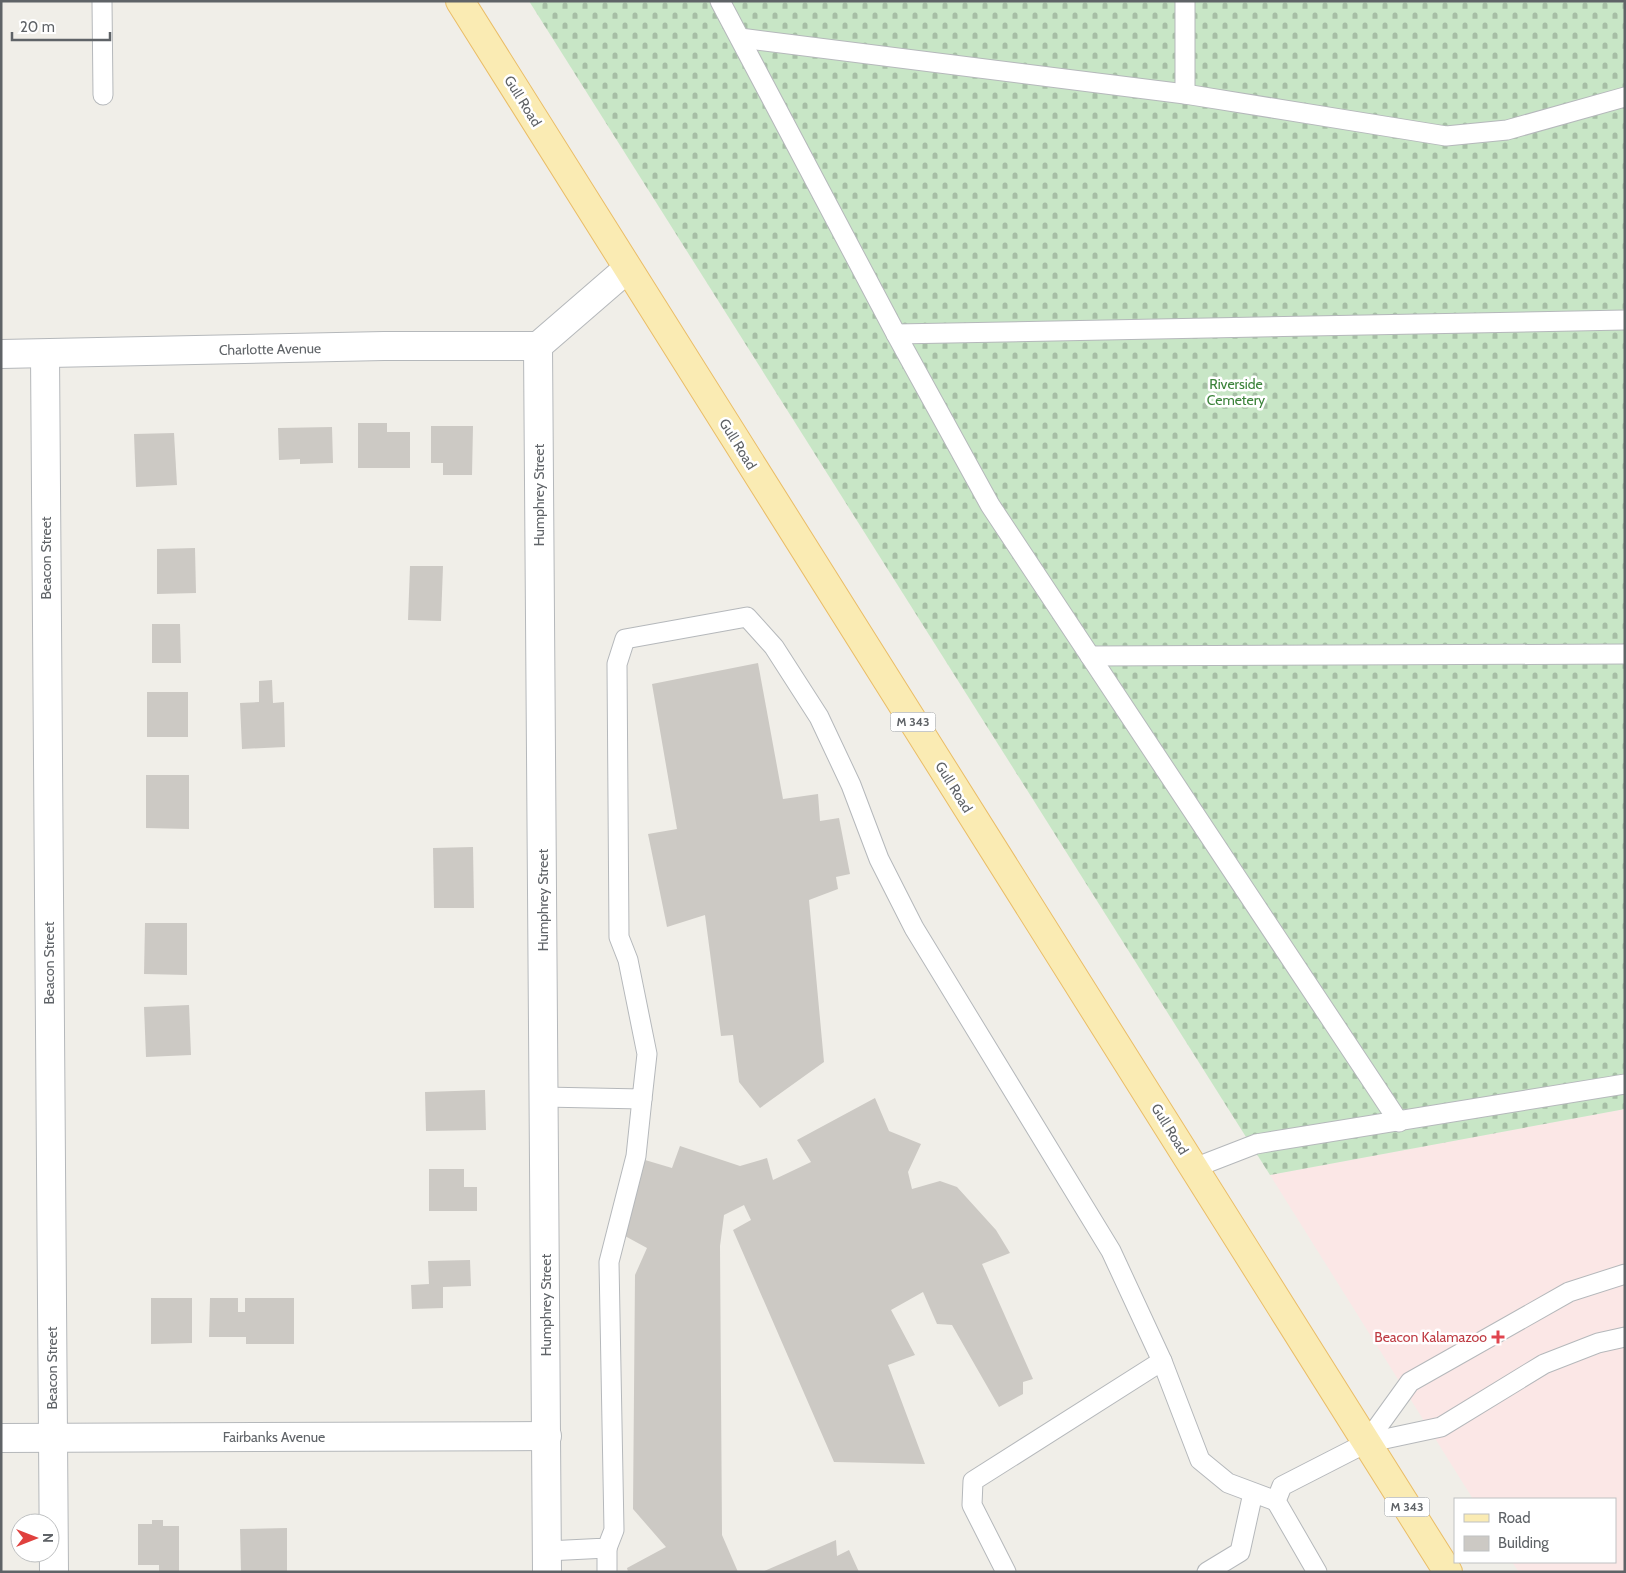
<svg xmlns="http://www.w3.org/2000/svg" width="1626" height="1573" font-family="Cabin,sans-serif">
	<defs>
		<pattern id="cemetery-stones" width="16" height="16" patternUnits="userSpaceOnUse" patternTransform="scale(1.25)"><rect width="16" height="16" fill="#c8e6c6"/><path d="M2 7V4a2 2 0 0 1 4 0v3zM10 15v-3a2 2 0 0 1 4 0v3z" fill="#a6bea5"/></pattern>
	</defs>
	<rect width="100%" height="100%" fill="#f0eee8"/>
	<!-- medical -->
	<path fill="#fbe7e6" d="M1625,1109V1572H1519L1512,1562H1615V1499H1473L1270,1175Z"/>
	<!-- cemetery -->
	<path fill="url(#cemetery-stones)" d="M529,1H1625V1109L1270,1175Z"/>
	<!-- building -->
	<g fill="#ccc9c4">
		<path d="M358,423H387V432H410V468H358Z"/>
		<path d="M431,426H473L472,475H443V463H431Z"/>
		<path d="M332,427L333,463L300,464V459L279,460L278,428Z"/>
		<path d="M174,433L177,485L136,487L134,434Z"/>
		<path d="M195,548L196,593L157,594V549Z"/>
		<path d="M410,566H443L441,621L408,620Z"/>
		<path d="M152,624H180L181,663H152Z"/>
		<path d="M758,663L783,799L818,794L820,821L839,818L850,874L836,877L838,889L809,900L824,1062L760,1108L739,1082L733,1035L721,1036L705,915L667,927L648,834L677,829L652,684Z"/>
		<path d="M272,680L273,703L284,702L285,747L242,749L240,703L259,702V681Z"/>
		<rect x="147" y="692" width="41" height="45"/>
		<path d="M146,775H189V829L146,828Z"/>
		<path d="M473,847L474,908H434L433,848Z"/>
		<path d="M145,923H187V975L144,974Z"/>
		<path d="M189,1005L191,1055L146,1057L144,1007Z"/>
		<path d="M485,1090L486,1130L426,1131L425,1092Z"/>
		<path d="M875,1098L889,1131L921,1144L908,1172L912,1189L940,1181L957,1187L996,1230L1010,1253L982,1264L1033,1379L1023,1382V1394L999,1407L952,1325L937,1324L923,1292L891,1310L915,1355L888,1365L925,1464L834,1462L733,1230L751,1220L744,1205L724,1215L720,1246L722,1535L738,1572H628L627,1568L666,1547L633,1509L635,1275L647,1248L625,1236L645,1160L672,1168L680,1146L740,1166L767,1158L773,1180L811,1162L797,1140Z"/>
		<path d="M429,1169H464V1187H477V1211H429Z"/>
		<path d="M470,1260L471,1286L443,1287V1308L412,1309L411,1285L429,1284L428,1261Z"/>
		<path d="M151,1298H192V1343L151,1344Z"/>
		<path d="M210,1298H238V1312H245V1298H294V1344H246V1337H209Z"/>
		<path d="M152,1520H163V1526H179V1572H159V1565H138V1524H152Z"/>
		<path d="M287,1528V1572H241L240,1529Z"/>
		<path d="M836,1540L837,1556L849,1550L859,1572H762Z"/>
	</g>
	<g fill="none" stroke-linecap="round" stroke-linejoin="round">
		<defs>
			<g id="service">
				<path d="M102,1L103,95"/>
				<path d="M720,1L896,334L990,505L1399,1122"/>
				<path d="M740,38L1185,94L1446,136L1507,130L1625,97"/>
				<path d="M1185,94V1"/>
				<path d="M896,334L1625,320"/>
				<path d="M1090,656L1625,654"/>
				<path d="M544,1097L642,1099L647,1054L628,960L619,937L617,664L625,639L747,617L774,647L819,717L851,785L879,859L914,928L1111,1251L1162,1361L1200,1460L1228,1483L1276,1501"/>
				<path d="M1194,1168L1256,1144L1625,1084"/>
				<path d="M1366,1443L1410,1382L1569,1292L1625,1274"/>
				<path d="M607,1548V1572"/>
				<path d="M547,1551L607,1548L614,1530L609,1262L636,1156L642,1099"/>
				<path d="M1006,1572L972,1505L973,1481L1162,1361"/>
				<path d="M1207,1572L1240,1552L1253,1493"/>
				<path d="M1317,1572L1276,1501L1282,1486L1366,1443L1441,1427L1544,1364L1598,1343L1625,1337"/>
			</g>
			<g id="minor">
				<path d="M1,354L384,346H538"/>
				<path d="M45,354L54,1572"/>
				<path d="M1,1438L547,1436"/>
			</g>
			<path id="tertiary" d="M547,1572L538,346L627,269"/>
			<path id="primary" d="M460,1L1448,1572"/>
		</defs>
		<!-- service casing -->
		<use href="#service" stroke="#b5b8bb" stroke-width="21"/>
		<!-- minor casing -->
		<use href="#minor" stroke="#b5b8bb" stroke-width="30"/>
		<!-- tertiary casing -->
		<use href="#tertiary" stroke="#b5b8bb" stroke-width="30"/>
		<!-- primary casing -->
		<use href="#primary" stroke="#eabd67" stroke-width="30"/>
		<!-- service -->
		<use href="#service" stroke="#fff" stroke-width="19"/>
		<!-- minor -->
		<use href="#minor" stroke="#fff" stroke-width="28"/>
		<!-- tertiary -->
		<use href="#tertiary" stroke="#fff" stroke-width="28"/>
		<!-- primary -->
		<use href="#primary" stroke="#faebb3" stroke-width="28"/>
	</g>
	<!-- markers -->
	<path fill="#e0444e" stroke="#fff" stroke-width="2" d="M1495.5 1329.5h5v5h5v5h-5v5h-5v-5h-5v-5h5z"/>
	<g text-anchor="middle" stroke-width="5" stroke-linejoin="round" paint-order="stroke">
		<!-- shield labels -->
		<g fill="#fff" stroke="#8f9295" stroke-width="1">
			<rect x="890.5" y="712.5" width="45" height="19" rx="4"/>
			<rect x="1384.5" y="1497.5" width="45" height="19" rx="4"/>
		</g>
		<g font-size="12" font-weight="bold" fill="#5f6367">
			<text x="913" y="726">M 343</text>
			<text x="1407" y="1511">M 343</text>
		</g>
		<!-- street labels -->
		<g font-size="14" fill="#5f6367" stroke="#fff">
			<text transform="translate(523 101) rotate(58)" y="5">Gull Road</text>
			<text transform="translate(270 349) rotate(-1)" y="5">Charlotte Avenue</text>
			<text transform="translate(738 444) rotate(58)" y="5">Gull Road</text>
			<text transform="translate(539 495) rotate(-90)" y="5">Humphrey Street</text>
			<text transform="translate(46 558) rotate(-90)" y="5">Beacon Street</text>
			<text transform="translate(954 787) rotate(58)" y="5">Gull Road</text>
			<text transform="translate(543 900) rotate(-90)" y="5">Humphrey Street</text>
			<text transform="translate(49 963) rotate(-90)" y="5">Beacon Street</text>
			<text transform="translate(1170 1129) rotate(58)" y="5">Gull Road</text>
			<text transform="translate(546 1305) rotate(-90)" y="5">Humphrey Street</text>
			<text transform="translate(52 1368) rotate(-90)" y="5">Beacon Street</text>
			<text x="274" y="1442">Fairbanks Avenue</text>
		</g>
		<!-- park labels -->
		<g font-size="14" fill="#3c833b" stroke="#fff">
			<text x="1236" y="389">Riverside<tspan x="1236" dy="16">Cemetery</tspan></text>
		</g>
		<!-- health labels -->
		<g font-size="14" fill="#be3a42" stroke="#fff" text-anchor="end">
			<text x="1487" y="1342">Beacon Kalamazoo</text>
		</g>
	</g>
	<!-- border -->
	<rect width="1626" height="1573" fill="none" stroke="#5f6367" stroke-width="5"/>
	<!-- legend -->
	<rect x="1454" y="1498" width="162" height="65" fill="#ffffff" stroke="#bfc1c2"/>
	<rect x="1464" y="1514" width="25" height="8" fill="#faebb3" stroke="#bfc1c2"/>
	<text x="1498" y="1523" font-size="15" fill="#5f6367">Road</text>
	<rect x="1464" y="1536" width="25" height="15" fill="#ccc9c4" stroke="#bfc1c2"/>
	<text x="1498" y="1548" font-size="15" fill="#5f6367">Building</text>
	<!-- north arrow -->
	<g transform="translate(35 1538) rotate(90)"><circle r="24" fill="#ffffff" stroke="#bfc1c2"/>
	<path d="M0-4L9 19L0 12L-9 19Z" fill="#e0413e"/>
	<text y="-8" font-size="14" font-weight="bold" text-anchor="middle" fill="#5f6367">N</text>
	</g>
	<!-- scale -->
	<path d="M12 32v8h98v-8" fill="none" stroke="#5f6367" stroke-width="2.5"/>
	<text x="20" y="32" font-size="15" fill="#5f6367" stroke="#ffffff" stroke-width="4" paint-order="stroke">20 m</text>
</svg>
